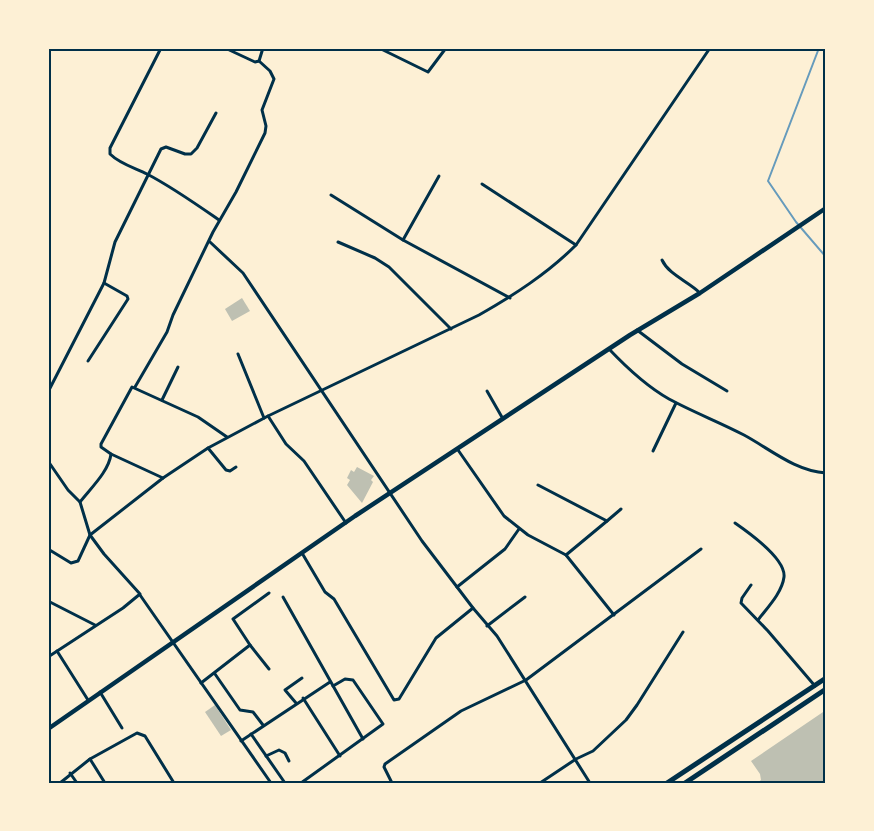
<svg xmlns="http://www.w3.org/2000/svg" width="874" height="831" font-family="Helvetica,sans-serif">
	<rect width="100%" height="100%" fill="#fdf0d5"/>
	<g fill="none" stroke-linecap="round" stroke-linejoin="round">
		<!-- stream -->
		<path stroke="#669bbc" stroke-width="2" d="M819,48L768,181L796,222L826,257"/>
	</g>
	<!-- building -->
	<g fill="#bec0b2">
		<path d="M242,298L250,311L232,321L225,309Z"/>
		<path d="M357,467L374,476L371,480L373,482L362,503L347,485L350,480L347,478L351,470L354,472Z"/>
		<path d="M215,705L231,730L221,736L205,712Z"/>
		<path d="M826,710V783H757L761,780L760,774L751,761Z"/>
	</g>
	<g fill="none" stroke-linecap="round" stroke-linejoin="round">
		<!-- minor -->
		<g stroke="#003049" stroke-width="3">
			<path d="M161,48L110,148V154C120,164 135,168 147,174C172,187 196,204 219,220"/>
			<path d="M225,48L255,62L259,61L263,48"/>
			<path d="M379,48L428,72L446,48"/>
			<path d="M482,184L576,245"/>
			<path d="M331,195L403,240L510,298"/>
			<path d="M403,240L439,176"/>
			<path d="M210,242L243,273L422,541L473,608L497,636L590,783"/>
			<path d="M338,242L375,258L389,267L451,329"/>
			<path d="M662,260C669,275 688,281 700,293"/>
			<path d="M637,330L682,364L727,391"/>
			<path d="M609,349C627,368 646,386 669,399C693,412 719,422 744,435C770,449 795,471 826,473"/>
			<path d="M238,354L264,418"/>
			<path d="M88,361L128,299L127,296L104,283"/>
			<path d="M135,387L167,332L173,315L213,232L236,192L265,133L266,126L262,110L274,79L270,71L259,61"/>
			<path d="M487,391L503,419"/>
			<path d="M48,392L104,283L115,242L161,149L166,147L185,154H191L197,148L216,113"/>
			<path d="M162,400L178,367"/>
			<path d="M268,416L286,444L304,461L346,523"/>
			<path d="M208,448L226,470L230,471L236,467"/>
			<path d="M458,450L504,516L528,535L566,555L614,615"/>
			<path d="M653,451L676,403"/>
			<path d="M111,454L163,478"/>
			<path d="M48,461L68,490L80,502L90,535L104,554L140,594L123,608L48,657"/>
			<path d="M538,485L607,521L566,555"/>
			<path d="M80,502C91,488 109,471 111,454L101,447V444L132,387L198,417L227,437"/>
			<path d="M607,521L621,509"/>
			<path d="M735,523C748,532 786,559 784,577C782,593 767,608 758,620"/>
			<path d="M48,549L71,563L78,561L90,535L163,478L208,448L268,416L479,315C514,295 547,274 576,245L710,48"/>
			<path d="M302,553L325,592L334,599L394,700L399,699L436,638L473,608"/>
			<path d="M751,585L742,598L741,603L768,631L815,686"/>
			<path d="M457,587L505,549L519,529"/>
			<path d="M140,595L271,783"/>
			<path d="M283,597L363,739"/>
			<path d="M48,601L95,625"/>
			<path d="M487,626L525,597"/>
			<path d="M250,645L233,619L269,593"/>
			<path d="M57,651L88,700"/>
			<path d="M215,674L240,710L253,712L263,725"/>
			<path d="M201,683L250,645L269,669"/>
			<path d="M100,692L122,728"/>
			<path d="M303,698L340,756"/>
			<path d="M296,703L285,690L302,678"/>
			<path d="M251,734L285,783"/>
			<path d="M241,741L330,682"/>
			<path d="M266,756L279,750L285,753L289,761"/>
			<path d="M90,759L105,783"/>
			<path d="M70,773L77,783"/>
			<path d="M60,783L90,759L137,733L145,736L174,783"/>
			<path d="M301,783L383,724L353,680L345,679L333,686"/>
			<path d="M392,783L384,767L385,764L461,711L526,680L701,549"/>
			<path d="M540,783L576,759L593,751L626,720L637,705L683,632"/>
		</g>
		<!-- tertiary -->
		<path stroke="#003049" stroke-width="4.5" d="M48,729L355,516L630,335L700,293L826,208"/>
		<!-- trunk -->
		<g stroke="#003049" stroke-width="5">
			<path d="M667,783L826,678"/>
			<path d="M685,783L826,689"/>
		</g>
	</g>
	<!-- border -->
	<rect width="874" height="831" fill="none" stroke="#fdf0d5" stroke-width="99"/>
	<rect x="50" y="50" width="774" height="732" fill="none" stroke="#003049" stroke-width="2"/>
</svg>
